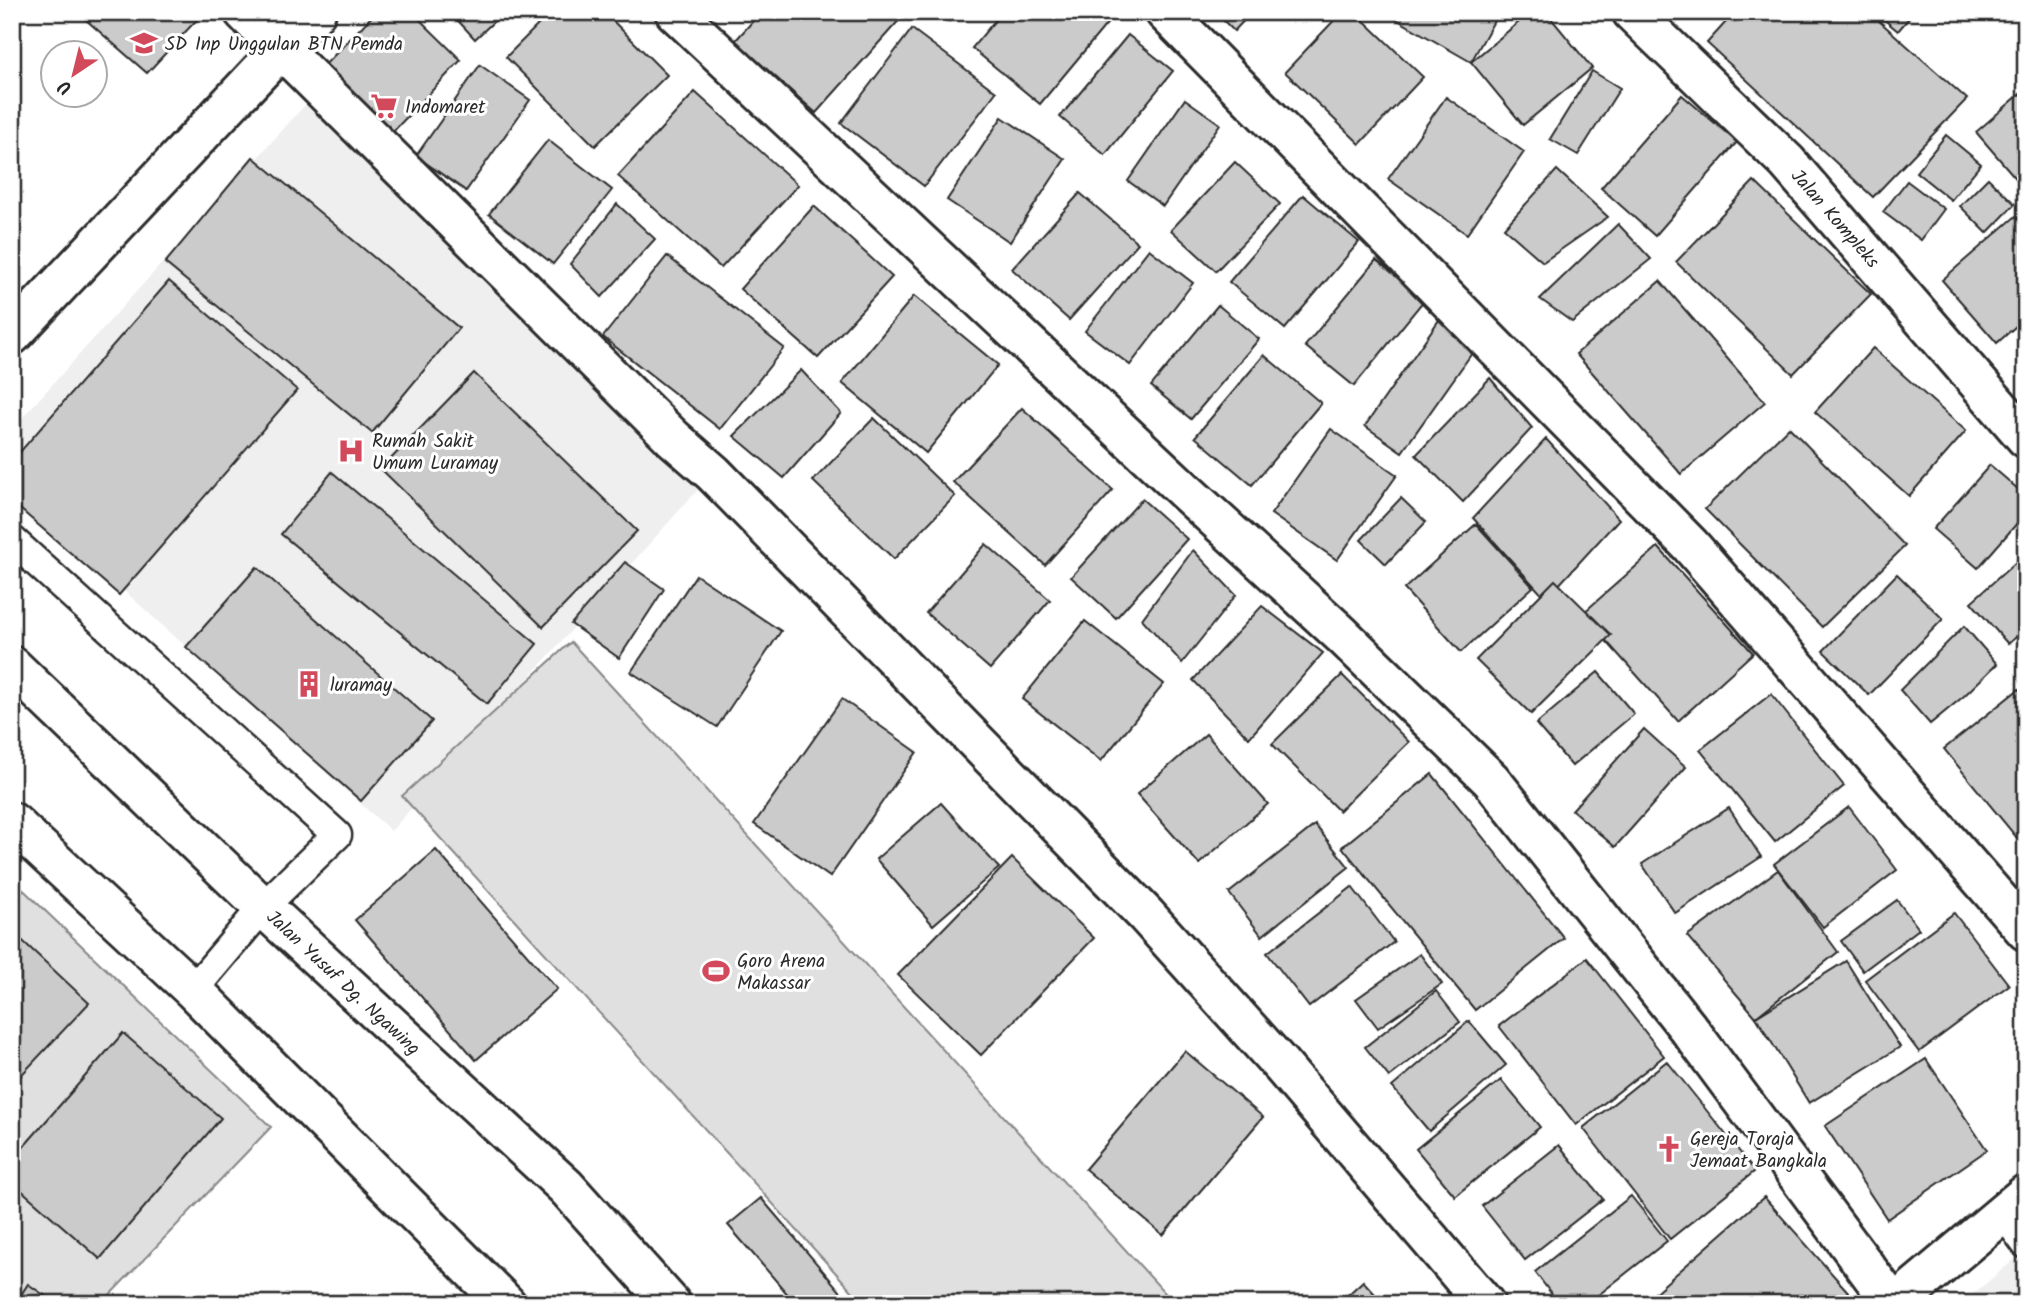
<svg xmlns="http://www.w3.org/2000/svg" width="2038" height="1316" font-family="Kalam,sans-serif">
	<rect width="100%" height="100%" fill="#fff"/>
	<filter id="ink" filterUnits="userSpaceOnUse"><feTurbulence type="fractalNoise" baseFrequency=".0143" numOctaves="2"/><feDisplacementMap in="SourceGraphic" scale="14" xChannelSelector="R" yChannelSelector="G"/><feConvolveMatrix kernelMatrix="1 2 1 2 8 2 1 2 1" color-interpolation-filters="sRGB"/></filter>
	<g filter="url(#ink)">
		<!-- built -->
		<g fill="#efefef">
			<path d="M305,105L713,473L391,831L12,490V429Z"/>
			<path d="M2026,1250V1304H1961Z"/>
		</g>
		<!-- green -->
		<g fill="#e0e0e0" stroke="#868686" stroke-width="2">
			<path d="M571,642L1175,1304H864L402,796Z"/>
			<path d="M12,879L271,1127L101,1304H12Z"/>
		</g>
		<!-- building -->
		<g fill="#cbcbcb" stroke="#2b2b2b" stroke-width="2">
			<path d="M77,12H204L147,73Z"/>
			<path d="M376,12H412L461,60L386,139L317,73Z"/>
			<path d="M450,12H504L475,39Z"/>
			<path d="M551,12H604L667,75L595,146L506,57Z"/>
			<path d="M761,12H897L902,17L816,113L735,41Z"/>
			<path d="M937,12H956L949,21Z"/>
			<path d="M1002,12H1101L1110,20L1040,104L972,48Z"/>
			<path d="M1215,12H1252L1234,31Z"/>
			<path d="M1342,12H1355L1423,77L1360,144L1285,72Z"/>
			<path d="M1393,12H1499L1471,62L1391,16Z"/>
			<path d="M1531,12H1546L1592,68L1523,125L1471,62Z"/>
			<path d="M1735,12H1869L1967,99L1873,197L1707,43Z"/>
			<path d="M1875,12H1914L1898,31Z"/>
			<path d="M912,29L996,92L924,186L841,123Z"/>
			<path d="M1128,35L1173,71L1105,155L1060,117Z"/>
			<path d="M480,65L530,100L466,191L416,156Z"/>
			<path d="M1592,71L1620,88L1578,155L1550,139Z"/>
			<path d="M2026,89V190L1976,132Z"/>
			<path d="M695,92L798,185L721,268L618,176Z"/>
			<path d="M1682,95L1737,142L1655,236L1601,188Z"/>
			<path d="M1446,97L1524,152L1467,234L1388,179Z"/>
			<path d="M1185,99L1220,124L1163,206L1128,181Z"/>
			<path d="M1002,117L1065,159L1010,242L947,200Z"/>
			<path d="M1946,135L1981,164L1951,200L1916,172Z"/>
			<path d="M548,140L612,190L553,264L489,214Z"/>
			<path d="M253,157L459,328L372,433L165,263Z"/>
			<path d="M1235,162L1280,204L1216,271L1171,230Z"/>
			<path d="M1557,170L1608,217L1543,262L1504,228Z"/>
			<path d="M1988,178L2015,204L1987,233L1960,206Z"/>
			<path d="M1754,181L1871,294L1793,374L1676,262Z"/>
			<path d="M1907,181L1944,209L1921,240L1883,212Z"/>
			<path d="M1080,193L1138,243L1069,320L1012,269Z"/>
			<path d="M1303,195L1359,242L1285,329L1229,282Z"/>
			<path d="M617,204L655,239L602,297L570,264Z"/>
			<path d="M814,206L892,277L818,358L740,289Z"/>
			<path d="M2016,216L2026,226V317L1997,343L1942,280Z"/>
			<path d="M1618,224L1651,259L1572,322L1540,299Z"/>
			<path d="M1149,249L1193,283L1130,365L1085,331Z"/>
			<path d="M667,256L784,348L720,429L603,337Z"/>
			<path d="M1376,260L1425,299L1354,386L1305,346Z"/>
			<path d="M169,281L297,390L119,595L12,502V461Z"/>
			<path d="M1660,281L1765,402L1681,474L1576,354Z"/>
			<path d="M914,296L998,365L926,453L842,383Z"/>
			<path d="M1218,305L1259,339L1191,419L1151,386Z"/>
			<path d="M1439,320L1477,346L1402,452L1365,426Z"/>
			<path d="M1873,348L1966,431L1909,496L1815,412Z"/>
			<path d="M1264,355L1321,403L1252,485L1195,437Z"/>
			<path d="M801,370L841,413L784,478L734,436Z"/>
			<path d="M474,373L637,531L543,627L381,469Z"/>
			<path d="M1490,378L1532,428L1463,502L1416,455Z"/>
			<path d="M1022,408L1113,490L1045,565L953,482Z"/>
			<path d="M874,418L955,496L894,559L813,481Z"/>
			<path d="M1789,427L1905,546L1822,627L1705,509Z"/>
			<path d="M1331,429L1397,475L1337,560L1271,514Z"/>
			<path d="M1546,439L1619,519L1546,599L1473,518Z"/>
			<path d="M1990,465L2026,496V513L1978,568L1933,529Z"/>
			<path d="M332,472L537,644L487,704L281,534Z"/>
			<path d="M1401,498L1426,522L1386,564L1361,540Z"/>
			<path d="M1142,499L1187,539L1116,618L1071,577Z"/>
			<path d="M1476,524L1533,587L1461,652L1404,589Z"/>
			<path d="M986,544L1050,600L990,669L926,613Z"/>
			<path d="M1658,547L1753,653L1678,721L1582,614Z"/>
			<path d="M1193,550L1236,595L1182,663L1142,619Z"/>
			<path d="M2026,553V628L2008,644L1971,602Z"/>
			<path d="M625,562L664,589L619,658L571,624Z"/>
			<path d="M257,567L432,721L361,801L186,647Z"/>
			<path d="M1897,574L1943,619L1869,695L1823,651Z"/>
			<path d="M696,575L781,631L717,727L631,672Z"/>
			<path d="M1555,580L1611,635L1531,714L1476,660Z"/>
			<path d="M1262,606L1323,653L1249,738L1193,680Z"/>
			<path d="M1085,621L1164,684L1101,761L1022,699Z"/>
			<path d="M1964,626L1997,664L1964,696L1930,724L1900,690Z"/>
			<path d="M1598,672L1634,714L1572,766L1536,724Z"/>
			<path d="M1342,675L1409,742L1339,811L1272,744Z"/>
			<path d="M2019,689L2026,698V849L1944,749Z"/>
			<path d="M1771,694L1844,786L1775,842L1700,750Z"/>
			<path d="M842,699L917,752L830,877L754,824Z"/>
			<path d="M1644,729L1686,767L1615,847L1572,810Z"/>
			<path d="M1206,734L1268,804L1199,864L1137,794Z"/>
			<path d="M1432,774L1564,938L1475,1010L1342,847Z"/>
			<path d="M941,803L999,868L933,925L876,859Z"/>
			<path d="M1849,807L1897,870L1823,927L1774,864Z"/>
			<path d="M1729,808L1761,857L1675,913L1642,864Z"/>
			<path d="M1315,825L1349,867L1262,936L1229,893Z"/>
			<path d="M436,850L557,989L476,1060L355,920Z"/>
			<path d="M1012,858L1094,938L981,1055L898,975Z"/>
			<path d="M1778,870L1838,952L1756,1017L1687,936Z"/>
			<path d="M1352,887L1394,942L1309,1007L1267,953Z"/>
			<path d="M1897,900L1919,929L1863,971L1841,941Z"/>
			<path d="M1954,913L2009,985L1919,1052L1865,980Z"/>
			<path d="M12,931L89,1003L12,1085Z"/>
			<path d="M1420,954L1442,984L1378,1028L1356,999Z"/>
			<path d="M1587,958L1664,1056L1576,1125L1499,1026Z"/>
			<path d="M1846,961L1900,1047L1809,1103L1756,1017Z"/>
			<path d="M1436,991L1460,1022L1389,1077L1365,1047Z"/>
			<path d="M1469,1021L1506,1065L1429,1131L1392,1087Z"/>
			<path d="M123,1033L221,1118L100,1259L12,1182V1160Z"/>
			<path d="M1185,1051L1263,1117L1163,1235L1085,1169Z"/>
			<path d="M1926,1059L1987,1150L1887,1219L1825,1126Z"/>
			<path d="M1667,1061L1755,1171L1670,1239L1583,1128Z"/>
			<path d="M1501,1080L1540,1127L1455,1196L1416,1149Z"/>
			<path d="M1559,1145L1603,1199L1525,1260L1482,1206Z"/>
			<path d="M1631,1196L1667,1241L1587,1304H1559L1535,1272Z"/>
			<path d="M1764,1197L1850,1294L1839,1304H1642Z"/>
			<path d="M761,1198L851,1304H796L728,1225Z"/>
			<path d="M1363,1281L1384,1304H1338Z"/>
			<path d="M28,1284L57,1304H15Z"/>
		</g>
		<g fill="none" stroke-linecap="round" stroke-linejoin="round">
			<defs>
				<g id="service">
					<path d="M12,540L337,835L263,907L193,990"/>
					<path d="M2003,1213L2026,1244"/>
				</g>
				<g id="minor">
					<path d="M244,12L673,438L713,473L1146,915L1281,1065L1485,1304"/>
					<path d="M675,12L1184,490L1342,635L1491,780L1692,1033L1893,1304"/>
					<path d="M1165,12L1690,545L2026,931"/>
					<path d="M1632,12L1787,162L2026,438"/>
					<path d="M12,335L316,12"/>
					<path d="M1895,1304L2026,1194"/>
				</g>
				<g id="tertiary">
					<path d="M12,666L263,907L566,1187L671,1304"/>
					<path d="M12,822L193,990L506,1304"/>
				</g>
			</defs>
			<!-- service casing -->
			<use href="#service" stroke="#2b2b2b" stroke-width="33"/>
			<!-- minor casing -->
			<use href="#minor" stroke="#2b2b2b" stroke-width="44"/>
			<!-- tertiary casing -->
			<use href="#tertiary" stroke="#2b2b2b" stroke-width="44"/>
			<!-- service -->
			<use href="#service" stroke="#fff" stroke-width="28"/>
			<!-- minor -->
			<use href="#minor" stroke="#fff" stroke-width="38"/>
			<!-- tertiary -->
			<use href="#tertiary" stroke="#fff" stroke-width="38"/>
		</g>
	</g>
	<!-- icons -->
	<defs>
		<symbol id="school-bare" viewBox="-9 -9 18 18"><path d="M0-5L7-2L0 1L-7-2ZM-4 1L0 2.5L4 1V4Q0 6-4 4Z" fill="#d1495b" stroke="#fff" stroke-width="2.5" paint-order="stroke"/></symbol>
		<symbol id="supermarket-bare" viewBox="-9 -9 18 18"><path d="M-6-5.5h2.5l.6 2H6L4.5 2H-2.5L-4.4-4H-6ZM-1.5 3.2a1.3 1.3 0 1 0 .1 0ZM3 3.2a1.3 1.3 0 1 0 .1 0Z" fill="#d1495b" stroke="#fff" stroke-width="2.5" paint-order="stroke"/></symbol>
		<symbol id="hospital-bare" viewBox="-9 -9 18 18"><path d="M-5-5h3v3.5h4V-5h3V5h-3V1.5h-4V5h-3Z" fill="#d1495b" stroke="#fff" stroke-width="2.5" paint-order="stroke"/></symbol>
		<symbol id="building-bare" viewBox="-9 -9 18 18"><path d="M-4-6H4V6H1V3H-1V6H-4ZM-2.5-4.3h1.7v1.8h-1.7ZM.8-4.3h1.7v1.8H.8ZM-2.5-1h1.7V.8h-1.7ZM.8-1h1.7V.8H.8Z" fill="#d1495b" stroke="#fff" stroke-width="2.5" paint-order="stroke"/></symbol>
		<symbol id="stadium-bare" viewBox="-9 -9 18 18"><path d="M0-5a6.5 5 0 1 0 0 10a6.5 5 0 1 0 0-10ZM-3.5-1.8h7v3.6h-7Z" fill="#d1495b" stroke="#fff" stroke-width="2.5" paint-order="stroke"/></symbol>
		<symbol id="church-bare" viewBox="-9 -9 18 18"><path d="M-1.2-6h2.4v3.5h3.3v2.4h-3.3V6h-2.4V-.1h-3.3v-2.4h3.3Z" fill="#d1495b" stroke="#fff" stroke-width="2.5" paint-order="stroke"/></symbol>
	</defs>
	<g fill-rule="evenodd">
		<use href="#school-bare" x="125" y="24" width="38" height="38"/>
		<use href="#supermarket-bare" x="365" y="87" width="38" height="38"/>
		<use href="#hospital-bare" x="332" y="432" width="38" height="38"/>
		<use href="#building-bare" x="290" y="665" width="38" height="38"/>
		<use href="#stadium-bare" x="697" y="952" width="38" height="38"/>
		<use href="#church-bare" x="1650" y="1130" width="38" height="38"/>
	</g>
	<g text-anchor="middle" stroke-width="6" stroke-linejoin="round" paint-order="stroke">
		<!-- poi labels -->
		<g font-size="19" fill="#2b2b2b" stroke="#fff" text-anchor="start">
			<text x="165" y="50">SD Inp Unggulan BTN Pemda</text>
			<text x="405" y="113">Indomaret</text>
			<text x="372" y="447">Rumah Sakit<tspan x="372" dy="22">Umum Luramay</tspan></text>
			<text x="330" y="691">luramay</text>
			<text x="737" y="967">Goro Arena<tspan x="737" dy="22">Makassar</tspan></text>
			<text x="1690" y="1145">Gereja Toraja<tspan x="1690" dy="22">Jemaat Bangkala</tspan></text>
		</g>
		<!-- street labels -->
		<g font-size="19" fill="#2b2b2b" stroke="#fff">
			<text transform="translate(1836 218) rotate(49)" y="7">Jalan Kompleks</text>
			<text transform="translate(344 982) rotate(43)" y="7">Jalan Yusuf Dg. Ngawing</text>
		</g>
	</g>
	<!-- margin -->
	<rect width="2038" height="1316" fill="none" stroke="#fff" stroke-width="42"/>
	<rect x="21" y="21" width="1996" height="1274" fill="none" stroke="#2b2b2b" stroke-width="2.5" filter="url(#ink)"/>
	<!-- north arrow -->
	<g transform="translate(74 74) rotate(215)"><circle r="33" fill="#ffffff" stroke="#aaaaaa" stroke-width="2"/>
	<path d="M0-5L12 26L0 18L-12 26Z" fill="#d1495b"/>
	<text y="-10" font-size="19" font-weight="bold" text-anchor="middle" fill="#2b2b2b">U</text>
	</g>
</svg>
